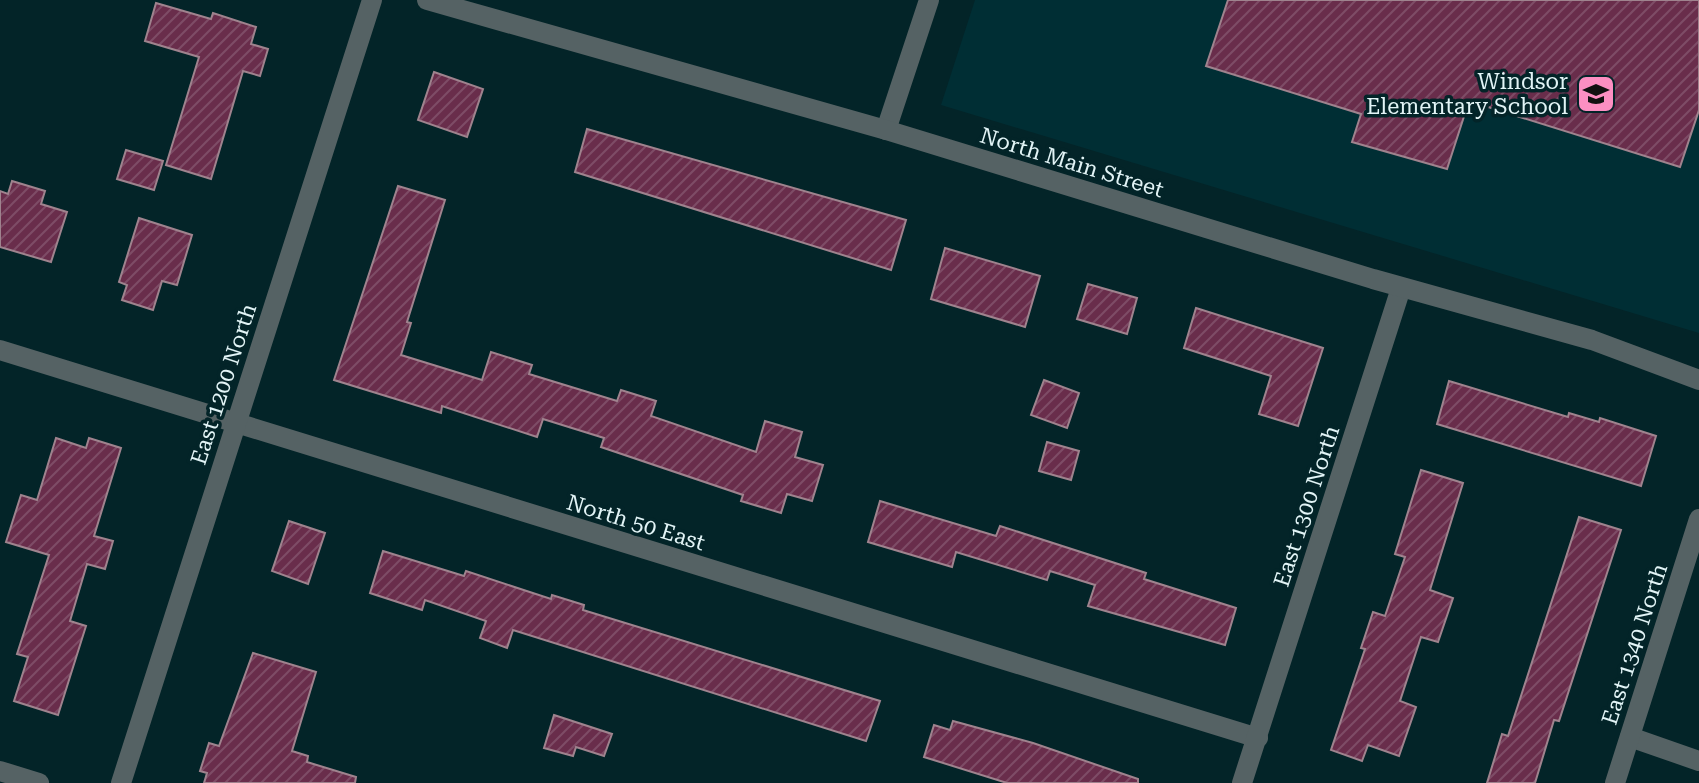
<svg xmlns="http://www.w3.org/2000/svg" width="1699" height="783" font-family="'Roboto Serif',serif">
	<defs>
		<pattern id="building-hatch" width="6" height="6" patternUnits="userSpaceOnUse" patternTransform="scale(2)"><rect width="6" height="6" fill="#692d4b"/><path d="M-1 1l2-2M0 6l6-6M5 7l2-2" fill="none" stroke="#7e4c66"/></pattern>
	</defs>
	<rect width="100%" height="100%" fill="#032428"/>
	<!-- built -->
	<path fill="#002e34" d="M975,0H1699V333L941,105Z"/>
	<!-- building -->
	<g fill="url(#building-hatch)" stroke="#9f838e" stroke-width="2">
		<path d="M1228,0H1699V110L1680,167L1469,101L1447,169L1352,142L1361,114L1206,66Z"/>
		<path d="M156,3L211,19L213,13L256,27L251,44L268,49L260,76L243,71L211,179L166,165L199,57L145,41Z"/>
		<path d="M434,72L483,89L467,137L418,120Z"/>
		<path d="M587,129L906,220L891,270L575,172Z"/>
		<path d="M126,150L163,161L154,190L117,179Z"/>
		<path d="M12,181L45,191L41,204L67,212L51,262L0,247V191L8,194Z"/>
		<path d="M398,186L445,200L407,322L411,323L401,355L482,380L491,352L532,365L529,374L617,401L621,390L656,401L651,416L756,452L765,421L802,432L795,457L823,465L812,501L787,494L781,513L741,501L743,495L601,447L604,438L543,419L537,437L442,406L441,413L334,380Z"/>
		<path d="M139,218L192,235L177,285L162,281L153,310L122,300L127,285L119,282Z"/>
		<path d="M945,248L1040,276L1025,327L931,299Z"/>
		<path d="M1088,284L1137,298L1127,334L1077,319Z"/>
		<path d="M1196,308L1323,348L1298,426L1259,414L1271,376L1184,348Z"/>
		<path d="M1044,380L1079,393L1067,428L1031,415Z"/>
		<path d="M1449,381L1568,417L1569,413L1599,422L1600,418L1656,436L1641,486L1437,424Z"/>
		<path d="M56,438L86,448L89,438L121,448L94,536L113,541L105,569L87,564L70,621L86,626L58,715L14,701L28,657L17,654L49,555L6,542L21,495L37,500Z"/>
		<path d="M1047,442L1079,451L1071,480L1039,471Z"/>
		<path d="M1421,470L1463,483L1430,590L1453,598L1438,642L1421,637L1400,701L1416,707L1399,756L1368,745L1362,761L1331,750L1365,649L1361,648L1373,612L1385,616L1405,557L1395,554Z"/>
		<path d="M880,501L996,536L1000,526L1146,573L1144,579L1236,608L1225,645L1088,606L1095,585L1050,571L1047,580L956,552L952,567L868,542Z"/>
		<path d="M1579,517L1621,530L1559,721L1554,720L1535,783H1487L1502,734L1508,736Z"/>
		<path d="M289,521L325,533L308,584L272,571Z"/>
		<path d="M383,551L464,576L466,571L551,599L552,595L584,605L583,610L880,701L866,741L513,630L507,648L480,638L486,621L425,600L422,610L370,593Z"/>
		<path d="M253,653L316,672L292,751L308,756L307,762L356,777L355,783H204L207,773L200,771L209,743L219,746Z"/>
		<path d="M554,715L612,734L604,756L576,747L573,756L544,748Z"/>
		<path d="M953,721L1033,743L1138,779V783H1007L924,757L934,725L950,730Z"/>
	</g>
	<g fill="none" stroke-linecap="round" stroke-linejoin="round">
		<!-- minor -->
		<g stroke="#556264" stroke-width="20">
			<path d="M886,130L929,0"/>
			<path d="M0,350L1258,738"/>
			<path d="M1630,737L1699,761"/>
			<path d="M0,771L39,783"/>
			<path d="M1242,783L1401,288"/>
			<path d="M1615,783L1699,519"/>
		</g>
		<!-- tertiary -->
		<g stroke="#556264" stroke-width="20">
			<path d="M427,0L886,130L1373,279L1592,340L1699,380"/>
			<path d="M121,783L372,0"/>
		</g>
	</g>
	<!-- icons -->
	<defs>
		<symbol id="school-square" viewBox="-11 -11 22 22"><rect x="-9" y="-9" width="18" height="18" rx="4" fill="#fc8fc2" stroke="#032428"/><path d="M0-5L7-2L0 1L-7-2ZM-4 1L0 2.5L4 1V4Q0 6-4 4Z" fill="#111"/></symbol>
	</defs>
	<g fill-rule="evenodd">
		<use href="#school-square" x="1574" y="72" width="44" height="44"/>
	</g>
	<g text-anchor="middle" stroke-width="7" stroke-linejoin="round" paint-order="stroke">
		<!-- poi labels -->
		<g font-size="22" fill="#e2f4f6" stroke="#032428" text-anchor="end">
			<text x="1568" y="89">Windsor<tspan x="1568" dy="25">Elementary School</tspan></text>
		</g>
		<!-- street labels -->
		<g font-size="22" fill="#e2f4f6" stroke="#032428">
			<text transform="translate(1072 162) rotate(17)" y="8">North Main Street</text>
			<text transform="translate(223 384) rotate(-72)" y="8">East 1200 North</text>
			<text transform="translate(1306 506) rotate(-72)" y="8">East 1300 North</text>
			<text transform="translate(636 522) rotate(17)" y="8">North 50 East</text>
			<text transform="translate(1634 644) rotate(-72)" y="8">East 1340 North</text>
		</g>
	</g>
</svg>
